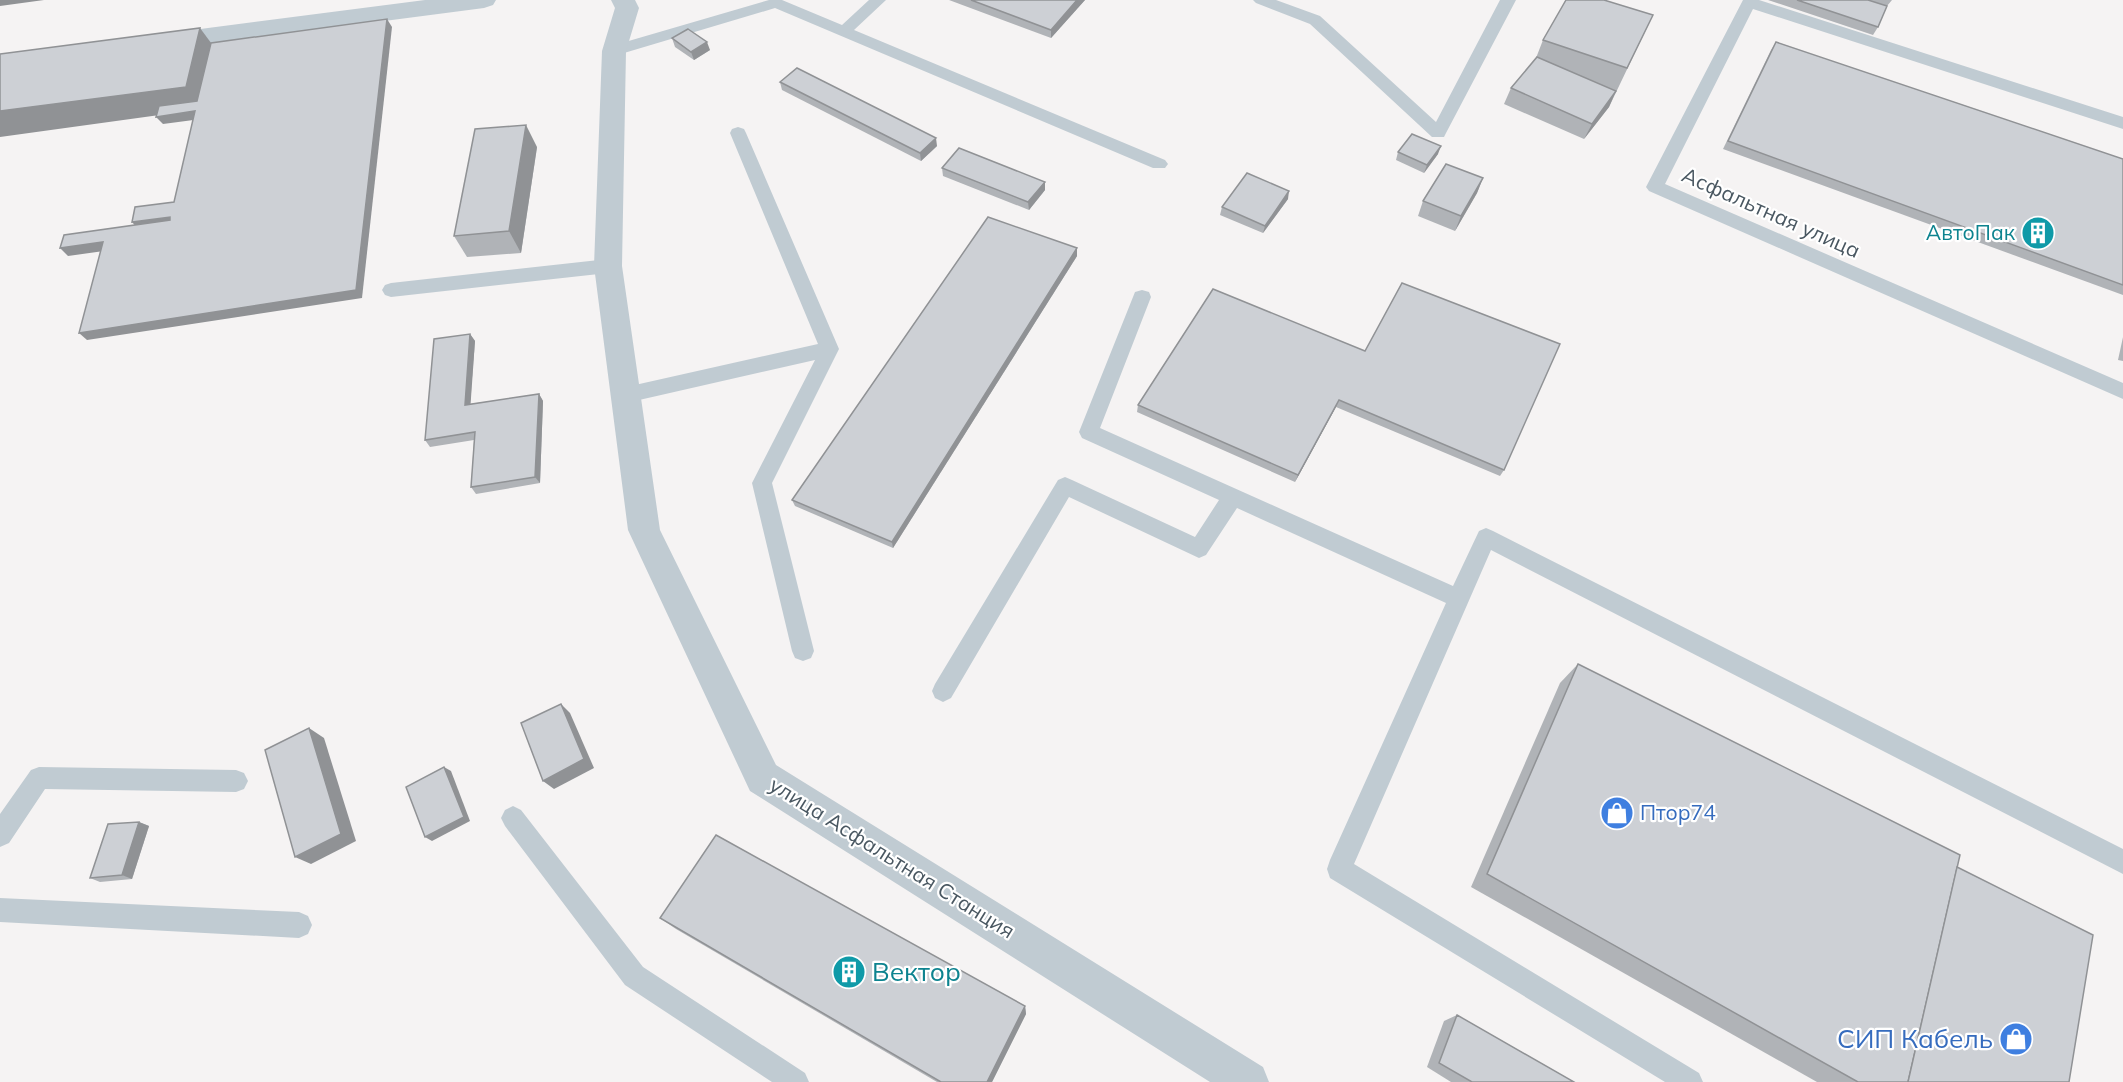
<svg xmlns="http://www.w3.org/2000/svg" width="2123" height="1082" font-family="Mulish,sans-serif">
	<rect width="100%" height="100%" fill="#f5f3f3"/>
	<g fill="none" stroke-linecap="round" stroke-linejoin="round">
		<!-- lane -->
		<g fill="#c0cbd2" fill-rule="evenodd">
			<path d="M769,0H782L842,25L869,0H886L854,30L1165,160L1168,164L1165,168H1153L775,8L614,56L606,51L608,47Z"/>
			<path d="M1253,0H1276L1320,16L1436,122L1500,0H1516L1446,133L1444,137H1432L1310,24L1256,3Z"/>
			<path d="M1743,0H1759L2123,117V129L1753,9L1665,184L2123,383V399L1649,191L1646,187Z"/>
			<path d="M738,127L744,129L746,133L839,349L772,483L814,651L811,658L803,661L795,658L792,651L752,483L815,360L626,403L619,401L616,395L619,389L626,387L818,344L730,133L732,129Z"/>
			<path d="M608,259L614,261L617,266L614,271L608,273L391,297L385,295L382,290L385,285L391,283Z"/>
			<path d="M1142,290L1149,292L1151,297L1100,428L1453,586L1479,531L1486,528L1493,531L2123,849V874L1491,550L1354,864L1699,1073L1703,1082H1665L1330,878L1327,869L1330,860L1446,603L1237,508L1206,555L1199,558L1069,497L951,698L943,702L935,698L932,691L935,684L1058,480L1065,477L1072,480L1195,537L1219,500L1082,438L1079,432L1135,292Z"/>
			<path d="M39,767L236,770L244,773L248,781L244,789L236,792L45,789L9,843L0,847V814L31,770Z"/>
			<path d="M513,806L521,810L643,967L805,1073L809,1082H772L625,985L505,826L501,818L505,810Z"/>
			<path d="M0,898L299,912L308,916L312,925L308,934L299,938L0,922Z"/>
		</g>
		<!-- street -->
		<g fill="#c0cbd2" fill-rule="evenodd">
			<path d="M425,0H496L493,5L484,8L162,50L153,48L150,42L153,36L162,34Z"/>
			<path d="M611,0H635L639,8L626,51L622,266L660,530L776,765L1263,1067L1269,1082H1210L750,791L628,530L594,266L602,51L615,8Z"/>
		</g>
	</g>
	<!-- wall -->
	<g fill="#b0b3b7">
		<path d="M949,0H1085L1051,38Z"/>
		<path d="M1768,0H1892L1887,6L1878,27L1873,35Z"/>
		<path d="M1653,15L1609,107L1584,139L1504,104L1511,88L1536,58L1543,40Z"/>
		<path d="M672,38L710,50L694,60L675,47Z"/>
		<path d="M1776,42L2123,159V295L1723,149L1771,50Z"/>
		<path d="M780,82L937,146L921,161L782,90Z"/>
		<path d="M537,147L521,253L467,257L454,236Z"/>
		<path d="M1398,152L1438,154L1424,173L1396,160Z"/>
		<path d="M942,168L1045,182V190L1029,210L943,176Z"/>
		<path d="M1483,178L1477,193L1455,231L1418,216L1423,201Z"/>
		<path d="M1288,199L1263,233L1220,215L1222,207Z"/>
		<path d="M1077,248V256L893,548L795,506L792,500Z"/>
		<path d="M1213,289L1504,470L1500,476L1336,407L1295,482L1137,412L1138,405Z"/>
		<path d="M470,334L475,341L470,404L539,394L543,401L540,483L476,494L471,487L474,440L430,447L425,440Z"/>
		<path d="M2123,337V361L2118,360Z"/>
		<path d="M1578,664L1957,867L2069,1082H1817L1471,887L1560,683Z"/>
		<path d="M139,822L149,826L132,879L100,882L90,878Z"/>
		<path d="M660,918L1025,1006L1026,1014L992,1082H937L676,929Z"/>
		<path d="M1457,1015L1574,1082H1451L1427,1067L1444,1021Z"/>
	</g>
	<!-- shaded-wall -->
	<g fill="#909295">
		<path d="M0,0H44L0,6Z"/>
		<path d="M1077,0H1085L1051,38V30Z"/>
		<path d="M387,19L392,27L362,298L87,340L79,333Z"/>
		<path d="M200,28L217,51L203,109L0,137V111Z"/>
		<path d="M707,42L710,50L694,60L691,52Z"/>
		<path d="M1616,91L1609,107L1584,139L1592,124Z"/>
		<path d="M195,111L201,119L163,124L156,117Z"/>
		<path d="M526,125L537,147L521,253L509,231Z"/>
		<path d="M936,138L937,146L921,161L920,153Z"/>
		<path d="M1441,146L1438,154L1424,173L1427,165Z"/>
		<path d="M1483,178L1477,193L1455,231L1461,216Z"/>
		<path d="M1045,182V190L1029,210L1028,202Z"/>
		<path d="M1289,191L1288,199L1263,233L1265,226Z"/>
		<path d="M170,217L177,225L139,230L132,222Z"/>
		<path d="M103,242L111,250L68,256L60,248Z"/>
		<path d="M1077,248V256L893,548L892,542Z"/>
		<path d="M470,334L475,341L470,412L465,405Z"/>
		<path d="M539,394L543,401L540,483L535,477Z"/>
		<path d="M1339,400L1336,407L1295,482L1298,475Z"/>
		<path d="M561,704L570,713L594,768L554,789L543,781Z"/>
		<path d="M309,728L324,738L356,841L311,864L295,857Z"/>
		<path d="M444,767L451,771L470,821L432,841L425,837Z"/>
		<path d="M139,822L149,826L132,879L122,875Z"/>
		<path d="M1025,1006L1026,1014L992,1082H987Z"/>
	</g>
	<!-- building -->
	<g fill="#cdd0d5" stroke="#909295" stroke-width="1.5">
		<path d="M971,0H1077L1051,30Z"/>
		<path d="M1566,0H1604L1653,15L1627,68L1543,40Z"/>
		<path d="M1797,0H1868L1887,6L1878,27Z"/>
		<path d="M387,19L356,290L79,333L103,242L60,248L64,235L170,220V217L132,222L135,207L174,202L195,111L156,117L159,106L197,101L211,43Z"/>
		<path d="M200,28L186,87L0,111V54Z"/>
		<path d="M688,29L707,42L691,52L672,38Z"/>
		<path d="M1776,42L2123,159V285L1728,141Z"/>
		<path d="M1537,57L1616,91L1592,124L1511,88Z"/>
		<path d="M797,68L936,138L920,153L780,82Z"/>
		<path d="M526,125L509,231L454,236L475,129Z"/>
		<path d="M1412,134L1441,146L1427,165L1398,152Z"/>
		<path d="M959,148L1045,182L1028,202L942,168Z"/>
		<path d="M1446,164L1483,178L1461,216L1423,201Z"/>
		<path d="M1247,173L1289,191L1265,226L1222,207Z"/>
		<path d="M988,217L1077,248L892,542L792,500Z"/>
		<path d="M1402,283L1560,344L1504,470L1339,400L1298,475L1138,405L1213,289L1365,351Z"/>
		<path d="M470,334L465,405L539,394L535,477L471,487L475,432L425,440L434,339Z"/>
		<path d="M1578,664L1960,855L1908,1082H1858L1487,874Z"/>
		<path d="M561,704L584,759L543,781L521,723Z"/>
		<path d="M309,728L341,834L295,857L265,750Z"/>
		<path d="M444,767L464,817L425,837L406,787Z"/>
		<path d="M139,822L122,875L90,878L108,824Z"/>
		<path d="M716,835L1025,1006L987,1082H941L660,918Z"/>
		<path d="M1957,867L2093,935L2069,1082H1908Z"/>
		<path d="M1457,1015L1574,1082H1472L1439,1063Z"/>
	</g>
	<!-- icons -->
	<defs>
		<symbol id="building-disc" viewBox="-11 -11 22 22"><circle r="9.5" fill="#0f9aa8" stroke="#fff"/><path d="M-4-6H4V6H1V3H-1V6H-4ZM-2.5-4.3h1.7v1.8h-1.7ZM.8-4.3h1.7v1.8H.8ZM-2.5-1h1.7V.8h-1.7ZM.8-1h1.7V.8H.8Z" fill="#fff"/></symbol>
		<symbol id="shop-disc" viewBox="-11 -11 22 22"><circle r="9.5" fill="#3f7fe0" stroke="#fff"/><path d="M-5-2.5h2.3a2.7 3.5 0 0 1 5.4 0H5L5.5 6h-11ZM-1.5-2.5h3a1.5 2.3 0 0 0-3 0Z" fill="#fff"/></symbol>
	</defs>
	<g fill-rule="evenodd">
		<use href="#building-disc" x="2019" y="214" width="38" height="38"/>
		<use href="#shop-disc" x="1598" y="794" width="38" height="38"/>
		<use href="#building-disc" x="830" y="953" width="38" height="38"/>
		<use href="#shop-disc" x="1997" y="1020" width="38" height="38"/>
	</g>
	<g text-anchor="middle" stroke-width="4.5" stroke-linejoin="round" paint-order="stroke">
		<!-- street labels -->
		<g font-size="21" fill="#495761" stroke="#fff">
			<text transform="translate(1771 213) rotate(24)" y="7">Асфальтная улица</text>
			<text transform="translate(892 858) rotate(32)" y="7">улица Асфальтная Станция</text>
		</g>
		<!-- culture labels -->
		<g font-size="21" fill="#0d838f" stroke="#fff" text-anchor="end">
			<text x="2015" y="240">АвтоПак</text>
		</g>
		<!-- shop labels -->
		<g font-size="21" fill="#366cbe" stroke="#fff" text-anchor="start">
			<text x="1640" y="820">Птор74</text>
		</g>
		<!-- near-culture labels -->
		<g font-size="26" fill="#0d838f" stroke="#fff" text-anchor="start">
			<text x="872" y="981">Вектор</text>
		</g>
		<!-- near-shop labels -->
		<g font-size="26" fill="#366cbe" stroke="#fff" text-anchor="end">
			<text x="1993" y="1048">СИП Кабель</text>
		</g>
	</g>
</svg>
